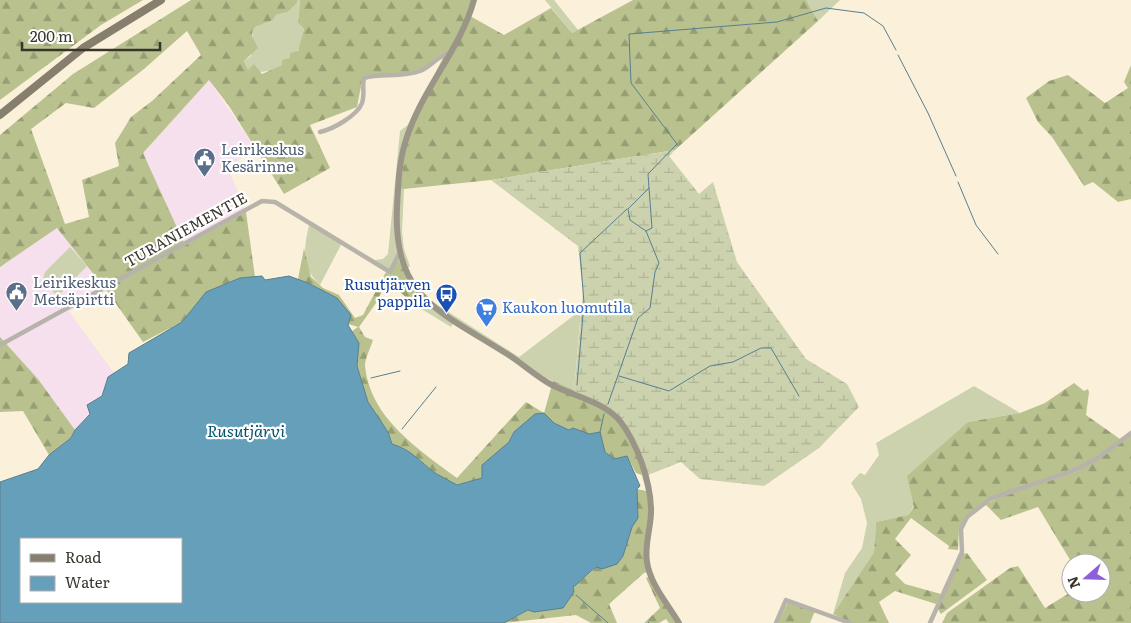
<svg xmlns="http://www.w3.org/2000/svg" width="1131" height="623" font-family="Literata,serif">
	<defs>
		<pattern id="forest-firs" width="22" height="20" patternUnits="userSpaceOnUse" patternTransform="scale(1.25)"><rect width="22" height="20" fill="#b9c28e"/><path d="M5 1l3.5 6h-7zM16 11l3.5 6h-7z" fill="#979e74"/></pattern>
		<pattern id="wetland-marsh" width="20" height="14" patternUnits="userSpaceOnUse" patternTransform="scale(1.25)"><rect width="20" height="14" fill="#cbd2ad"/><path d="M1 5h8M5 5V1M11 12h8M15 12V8" fill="none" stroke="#afb595"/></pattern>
	</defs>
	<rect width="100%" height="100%" fill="#fbf1db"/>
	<!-- commercial -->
	<g fill="#f6e0ee">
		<path d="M209,80L255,148L228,168L246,212L185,245L143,153Z"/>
		<path d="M57,228L107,291L69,311L114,373L108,377L102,396L87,405L90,413L75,430L38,379L0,337V267Z"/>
	</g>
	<!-- grass -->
	<g fill="#cbd2ad">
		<path d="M297,0H300L298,23L304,29C302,36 301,46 297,52C285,67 266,75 248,71L244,61L251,56L253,28L273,20L276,15L288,12L297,3Z"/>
		<path d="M545,0H554L578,30L572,33Z"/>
		<path d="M806,0H840L818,21Z"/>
		<path d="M409,124L400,187L404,189L402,232L404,249L410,266L408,268L414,282L433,302L519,357L581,310L574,392L516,363L453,324L451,327L415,305V292L398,260L390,275L375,260L383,259L388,254L400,131Z"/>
		<path d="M310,221L343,241L320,285C300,267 304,245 310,221Z"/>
		<path d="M70,247L87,266L57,297L43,278L45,272Z"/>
		<path d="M974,386L1020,413L968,422L908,515L876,522L874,552L833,614L845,573L862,548L867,523L861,499L851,483L860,473L865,475L879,455L876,443Z"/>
	</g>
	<!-- forest -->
	<g fill="url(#forest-firs)" fill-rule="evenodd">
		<path d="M0,0H143L101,25L0,100Z"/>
		<path d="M191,0H297V3L288,12L276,15L273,20L253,28L252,36L258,48L244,61L248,70L254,64L262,74L282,65V60L290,58V53L298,51L304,29L298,23L300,0H475L470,16L504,35L551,8L572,33L633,0H806L818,21L675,150L491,180L404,189L400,188L409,124L446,52C435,55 431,64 421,69C404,76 381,74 363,76L357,107L310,125L330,168L284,194L229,106L209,80L143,153L185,245L246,212L255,277L240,278L206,292L182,322L143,342L107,291L57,228L0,267V135L73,74ZM187,31L201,55L152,101L131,117L115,143L119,166L82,180L89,217L65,224L31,129L66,103L94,108L144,69Z"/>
		<path d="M1131,65V199L1118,202L1093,182L1084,186L1052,137L1038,122L1026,98L1049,81L1068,75L1105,103L1128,88L1124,82Z"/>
		<path d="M304,248L311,277L323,288L339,295L355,318L363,315L386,272L390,275L398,259L415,292V305L387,281L376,303L359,327L365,337L373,340C371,347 365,358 365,366C370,418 419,450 457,478L526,402L544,413L553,381L600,402L614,411L648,475V572L644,573L609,604L617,623H591L576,615L504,623L573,587L597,567L623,556L632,527L638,518L637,489L646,491L642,475L636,473L627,456L614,459L605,452L599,432L589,434L573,428L570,430L554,423L544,413L514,432L509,442L482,465V478L457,485C450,481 442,477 435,473C419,461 412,450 392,444L388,432L368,402L357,366L359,343L352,331L358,327L348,324L337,298L298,279Z"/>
		<path d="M0,337L38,379L75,430L71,438L49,455L23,411L0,412Z"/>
		<path d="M1074,383L1084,391L1088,389L1089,392L1086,415L1120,439L1097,457L1074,469L982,503L959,528L958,550L948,549L949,546L911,518L895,539L911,555L895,574L905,584L941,594L936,604L895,591L879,602L889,623H852L833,614L874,552L876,522L908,515L914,507L907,476L968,422L1020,413L1045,403Z"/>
		<path d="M1131,434V623H942L947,613L1010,568L1018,566L1045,608L1071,592L1101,593V563H1072L1038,507L1001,520L985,504L1006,495L1076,472Z"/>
		<path d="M967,553L987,580L941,614L937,608L963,554Z"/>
		<path d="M650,576L677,623H669L666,619L659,623H644L660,608L646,578Z"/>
		<path d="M788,602L815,611L810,623H778Z"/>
	</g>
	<!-- wetland -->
	<path fill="url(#wetland-marsh)" d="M675,150L669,156L699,194L713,182L737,262L806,359L847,384L859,407L819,448L764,486L700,479L681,462L648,475L614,411L600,402L574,392L583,292L578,246L491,180Z"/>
	<!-- water -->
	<path fill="#669fb9" stroke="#587f8f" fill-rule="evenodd" d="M262,276L265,280L289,276L308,283L337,298L351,315L348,325L359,343L357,366L368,402L388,432L392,444C412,450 419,461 435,473C442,477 450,481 457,485L482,478V465L509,442L514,432L535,414L544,413L554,423L569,430L573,428L589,434L600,432L605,452L614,459L627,456L640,486L637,489L638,518L632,527L623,556L617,564L602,569L597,567C587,573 582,581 573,587L574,592L563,608L534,612L528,610L504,623H0V482L38,469L49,455L71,438L75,430L90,414L87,405L102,396L108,377L128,364L129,353L182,322L206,292L240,278ZM21,539H181V602H21Z"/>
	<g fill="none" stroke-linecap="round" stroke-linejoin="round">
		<!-- stream -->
		<g stroke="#587f8f" stroke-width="1">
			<path d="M898,55L928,113L956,176"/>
			<path d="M958,182L976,225L998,254"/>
			<path d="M646,231L652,228L649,188"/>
			<path d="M619,376L669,391L710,366L733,362L761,348H771L799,396"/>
			<path d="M371,378L400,371"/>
			<path d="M577,385L584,303L580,253L627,209"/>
			<path d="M608,404L638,318L650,308L655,272L659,263L646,231L630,220L628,209L649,188L648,174L677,144L631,83L629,34L777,22L826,8L864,13L883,26L896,50"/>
			<path d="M402,429L436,387"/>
			<path d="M600,432L604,414"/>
			<path d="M576,595L608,623"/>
			<path d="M648,623L649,622"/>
		</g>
		<!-- street -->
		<g stroke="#b8b3aa" stroke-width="4.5">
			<path d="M320,132C333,129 357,116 362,103C365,95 362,86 364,78C382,73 402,78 420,71C432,66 437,56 449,53"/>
			<path d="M0,345L262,201L275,202L390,272L399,254"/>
			<path d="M776,623L786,600L850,623"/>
			<path d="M930,623L962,552L961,529L967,517L990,499L1075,470L1098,458L1131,433"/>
		</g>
		<!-- secondary -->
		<path stroke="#9b9587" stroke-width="6" d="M474,0C460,51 420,91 405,143C399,163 398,187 397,208C393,297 439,311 504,352C521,362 535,376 552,385C574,396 604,402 620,421C637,443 650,480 651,508C652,525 644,544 647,562C650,584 668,604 679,623"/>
		<!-- primary -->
		<path stroke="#877f6e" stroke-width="8" d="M0,115L83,48L161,0"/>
	</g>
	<!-- icons -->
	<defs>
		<symbol id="civic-pin" viewBox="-11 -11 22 30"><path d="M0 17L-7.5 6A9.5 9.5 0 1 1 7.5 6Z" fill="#5c6f8a" stroke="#fff"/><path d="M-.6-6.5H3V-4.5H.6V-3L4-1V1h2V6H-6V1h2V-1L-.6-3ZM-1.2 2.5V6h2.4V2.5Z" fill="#fff"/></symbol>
		<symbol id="bus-pin" viewBox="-11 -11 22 30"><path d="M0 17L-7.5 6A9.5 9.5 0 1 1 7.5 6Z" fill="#1a4fb4" stroke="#fff"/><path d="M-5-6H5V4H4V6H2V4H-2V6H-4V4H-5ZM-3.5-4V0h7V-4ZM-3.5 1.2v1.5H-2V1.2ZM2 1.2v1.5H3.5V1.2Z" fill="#fff"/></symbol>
		<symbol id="supermarket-pin" viewBox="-11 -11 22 30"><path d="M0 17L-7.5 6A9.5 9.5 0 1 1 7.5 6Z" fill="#3f7fe0" stroke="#fff"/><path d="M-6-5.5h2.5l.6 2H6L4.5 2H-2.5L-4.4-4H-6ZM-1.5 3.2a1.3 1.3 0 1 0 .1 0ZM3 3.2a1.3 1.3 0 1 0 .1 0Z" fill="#fff"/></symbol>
	</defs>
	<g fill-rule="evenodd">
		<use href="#civic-pin" x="192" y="146" width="25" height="34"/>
		<use href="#civic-pin" x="4" y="280" width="25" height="34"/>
		<use href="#bus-pin" x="434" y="282" width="25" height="34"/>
		<use href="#supermarket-pin" x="474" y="296" width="25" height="34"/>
	</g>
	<g text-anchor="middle" stroke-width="4.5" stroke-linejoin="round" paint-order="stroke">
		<!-- service labels -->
		<g font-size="15" fill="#4e5e75" stroke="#fff" text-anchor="start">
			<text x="221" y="155">Leirikeskus<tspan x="221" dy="17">Kesärinne</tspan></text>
			<text x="33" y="288">Leirikeskus<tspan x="33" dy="17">Metsäpirtti</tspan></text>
		</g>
		<!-- street labels -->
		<g font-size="15" fill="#39352d" stroke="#fff">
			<text transform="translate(186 230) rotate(-29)" y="5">TURANIEMENTIE</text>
		</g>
		<!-- transit labels -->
		<g font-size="15" fill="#164399" stroke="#fff" text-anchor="end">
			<text x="431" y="290">Rusutjärven<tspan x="431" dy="17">pappila</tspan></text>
		</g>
		<!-- shop labels -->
		<g font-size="15" fill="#366cbe" stroke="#fff" text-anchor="start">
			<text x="502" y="313">Kaukon luomutila</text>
		</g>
		<!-- water labels -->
		<g font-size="16" font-style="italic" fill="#02526d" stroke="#fff">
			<text x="246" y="437">Rusutjärvi</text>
		</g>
	</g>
	<!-- legend -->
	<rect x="20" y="538" width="162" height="65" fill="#ffffff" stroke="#b0aeab"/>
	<rect x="30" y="554" width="25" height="8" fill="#877f6e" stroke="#b0aeab"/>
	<text x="65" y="563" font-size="15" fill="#39352d">Road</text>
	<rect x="30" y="576" width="25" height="15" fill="#669fb9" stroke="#b0aeab"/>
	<text x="65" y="588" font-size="15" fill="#39352d">Water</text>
	<!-- north arrow -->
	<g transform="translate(1086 578) rotate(250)"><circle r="24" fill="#ffffff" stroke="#b0aeab"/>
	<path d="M0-4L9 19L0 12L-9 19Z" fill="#8d60da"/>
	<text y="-8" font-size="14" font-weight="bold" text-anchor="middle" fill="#39352d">N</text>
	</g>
	<!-- scale -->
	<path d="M22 42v8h138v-8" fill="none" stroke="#39352d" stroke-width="2.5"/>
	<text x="30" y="42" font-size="15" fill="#39352d" stroke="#ffffff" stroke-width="4" paint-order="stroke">200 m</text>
</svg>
